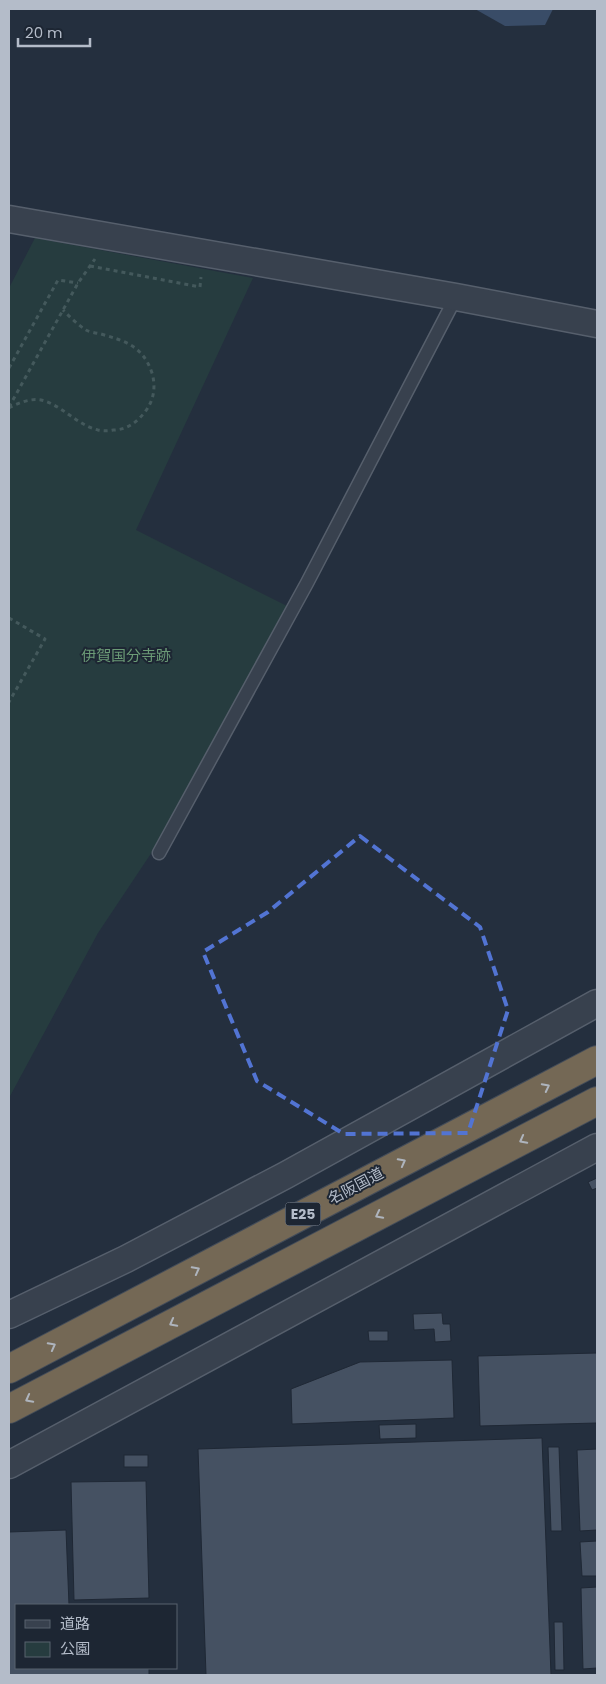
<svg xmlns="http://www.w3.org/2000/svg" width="606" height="1684" font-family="Poppins,'Noto Sans JP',sans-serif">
	<rect width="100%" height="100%" fill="#242f3e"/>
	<!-- green -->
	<path fill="#263c3f" d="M35,238L253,278L136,530L287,606L150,855L98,933L9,1098V288Z"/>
	<!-- water -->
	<path fill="#394c67" d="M475,9H553L545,25L505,26Z"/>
	<!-- building -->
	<g fill="#455162" stroke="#1f2835">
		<path d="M597,1178V1188L592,1190L588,1182Z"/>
		<path d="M442,1313L443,1324H450L451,1341L435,1342L434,1329L414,1330L413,1314Z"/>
		<path d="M368,1331H388V1341H369Z"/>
		<path d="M597,1353V1423L480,1426L478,1356Z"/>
		<path d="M452,1360L454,1418L292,1424L291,1389L360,1362Z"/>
		<path d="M416,1424V1438L380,1439L379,1425Z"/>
		<path d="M542,1438L551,1675H206L198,1449Z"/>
		<path d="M548,1447H559L562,1531H551Z"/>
		<path d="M597,1449V1530L580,1531L577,1450Z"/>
		<rect x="124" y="1455" width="24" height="12"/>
		<path d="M146,1481L149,1598L74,1600L71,1482Z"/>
		<path d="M66,1530L69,1605H16V1668H149V1675H9V1532Z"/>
		<path d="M597,1541V1576H582L580,1542Z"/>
		<path d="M597,1587V1668L583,1669L581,1588Z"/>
		<path d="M554,1622H563L564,1670H555Z"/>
	</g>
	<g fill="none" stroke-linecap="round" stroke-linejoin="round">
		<defs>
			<path id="service" d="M159,853L307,583L456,297"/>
			<g id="minor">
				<path d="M9,219L456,297L597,324"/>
				<path d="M9,1315L126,1259L286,1175L597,1003"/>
				<path d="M9,1465L597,1147"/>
			</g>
			<g id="motorway">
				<path d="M9,1369L597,1060"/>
				<path d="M9,1409L597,1101"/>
			</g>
		</defs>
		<!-- service casing -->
		<use href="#service" stroke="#565f6c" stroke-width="15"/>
		<!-- minor casing -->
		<use href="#minor" stroke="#565f6c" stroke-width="29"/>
		<!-- motorway casing -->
		<use href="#motorway" stroke="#434c59" stroke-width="30"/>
		<!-- path -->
		<g stroke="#44595c" stroke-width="3" stroke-dasharray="4 4" stroke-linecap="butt">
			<path d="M90,266L200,287L201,277"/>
			<path d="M9,368L58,280L78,283"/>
			<path d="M9,407L78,283L95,259"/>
			<path d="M9,408C18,403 31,398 41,400C62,405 77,425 98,430C103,431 108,431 113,430C127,430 137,422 145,412C154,400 156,387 152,373C143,346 125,341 101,334C96,333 90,332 86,330C78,325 70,317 63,310"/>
			<path d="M9,618L45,639L9,702"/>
		</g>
		<!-- service -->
		<use href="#service" stroke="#38414e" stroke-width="12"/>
		<!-- minor -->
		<use href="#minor" stroke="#38414e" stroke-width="26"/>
		<!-- motorway -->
		<use href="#motorway" stroke="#746855" stroke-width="28"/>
	</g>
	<!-- one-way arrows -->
	<defs><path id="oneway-chevron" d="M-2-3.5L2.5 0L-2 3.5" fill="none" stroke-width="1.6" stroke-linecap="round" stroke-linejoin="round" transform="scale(1.25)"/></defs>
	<g stroke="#aeb4bd">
		<use href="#oneway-chevron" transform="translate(546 1087) rotate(-27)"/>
		<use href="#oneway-chevron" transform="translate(523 1140) rotate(152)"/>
		<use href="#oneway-chevron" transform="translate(402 1162) rotate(-28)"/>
		<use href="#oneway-chevron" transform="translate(379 1215) rotate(153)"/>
		<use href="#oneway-chevron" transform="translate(196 1270) rotate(-28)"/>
		<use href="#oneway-chevron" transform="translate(173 1323) rotate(152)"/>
		<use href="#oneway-chevron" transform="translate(52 1346) rotate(-28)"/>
		<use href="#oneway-chevron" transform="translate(29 1399) rotate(152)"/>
	</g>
	<!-- marked area -->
	<path fill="none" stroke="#5274d3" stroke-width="4" stroke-dasharray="10 6" stroke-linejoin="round" d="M360,836L480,927L508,1010L468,1133L344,1134L257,1081L203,952L268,912Z"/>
	<g text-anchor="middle" stroke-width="4" stroke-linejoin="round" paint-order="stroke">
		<!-- shield labels -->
		<rect fill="#1d2633" stroke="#878f9c" stroke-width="1" x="285.5" y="1202.5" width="35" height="23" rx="4"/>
		<g font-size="14" font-weight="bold" fill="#b4bcc9">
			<text x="303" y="1219">E25</text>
		</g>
		<!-- park labels -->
		<g font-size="15" fill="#6b9a76" stroke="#1d2633">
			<text x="126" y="661">伊賀国分寺跡</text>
		</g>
		<!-- street labels -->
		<g font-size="15" fill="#b4bcc9" stroke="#1d2633">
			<text transform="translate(356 1186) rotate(-28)" y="5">名阪国道</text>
		</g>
	</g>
	<!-- border -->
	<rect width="606" height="1684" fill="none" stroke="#b4bcc9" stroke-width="20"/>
	<!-- legend -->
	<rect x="15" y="1604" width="162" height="65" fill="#1d2633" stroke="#59626f"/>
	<rect x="25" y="1620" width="25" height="8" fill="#38414e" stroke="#59626f"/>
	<text x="60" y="1629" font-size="15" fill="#b4bcc9">道路</text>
	<rect x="25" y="1642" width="25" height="15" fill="#263c3f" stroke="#59626f"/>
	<text x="60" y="1654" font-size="15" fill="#b4bcc9">公園</text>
	<!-- scale -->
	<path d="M18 38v8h72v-8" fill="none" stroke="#b4bcc9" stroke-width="2.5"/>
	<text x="25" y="38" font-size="15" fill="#b4bcc9" stroke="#1d2633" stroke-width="4" paint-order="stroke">20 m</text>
</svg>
